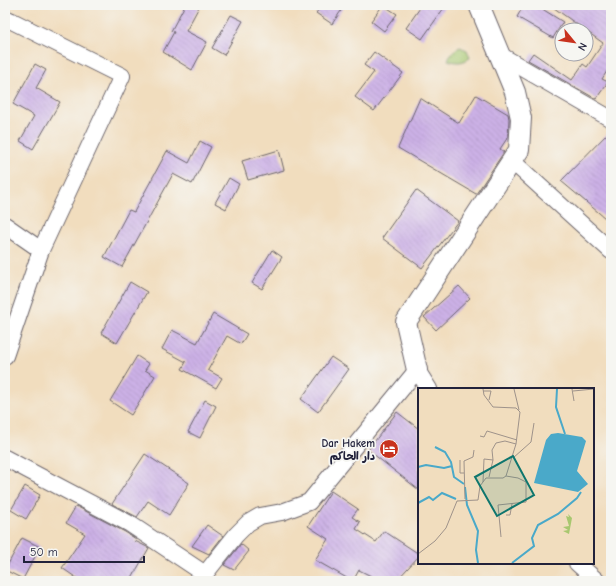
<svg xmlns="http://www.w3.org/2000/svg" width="616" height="586" font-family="'Comic Neue','Playpen Sans Arabic',sans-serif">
	<defs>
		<pattern id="grass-tufts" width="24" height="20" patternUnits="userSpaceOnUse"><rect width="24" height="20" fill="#a8c76f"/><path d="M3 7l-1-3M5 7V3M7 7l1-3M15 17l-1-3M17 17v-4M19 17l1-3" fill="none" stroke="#90ab61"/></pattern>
		<pattern id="building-back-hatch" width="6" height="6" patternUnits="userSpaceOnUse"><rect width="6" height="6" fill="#ccb1e6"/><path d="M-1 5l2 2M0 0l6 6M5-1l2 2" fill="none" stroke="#af98c6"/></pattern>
	</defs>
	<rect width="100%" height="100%" fill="#f6f6f2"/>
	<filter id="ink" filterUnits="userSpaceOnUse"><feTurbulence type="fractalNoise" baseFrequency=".025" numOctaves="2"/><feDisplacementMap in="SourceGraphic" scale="8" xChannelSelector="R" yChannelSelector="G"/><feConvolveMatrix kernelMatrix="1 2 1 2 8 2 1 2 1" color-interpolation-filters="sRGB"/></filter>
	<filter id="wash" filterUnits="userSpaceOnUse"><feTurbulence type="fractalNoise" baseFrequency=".012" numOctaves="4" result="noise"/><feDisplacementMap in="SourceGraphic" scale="16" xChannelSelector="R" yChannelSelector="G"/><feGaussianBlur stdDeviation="0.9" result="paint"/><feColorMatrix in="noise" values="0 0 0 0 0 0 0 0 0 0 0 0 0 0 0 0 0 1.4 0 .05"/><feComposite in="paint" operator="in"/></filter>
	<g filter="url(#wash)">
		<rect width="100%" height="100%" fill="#f1ddbe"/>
		<!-- grass -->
		<path fill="url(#grass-tufts)" stroke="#657455" d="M460,47L467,50L470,58C462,63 457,63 448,60C450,53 454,50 460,47Z"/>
		<g id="blocks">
			<!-- building -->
			<g fill="url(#building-back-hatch)">
				<path d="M185,5H200L186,31L207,42L192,70L163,52L174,32L171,31Z"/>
				<path d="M322,5H345L332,24L316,13Z"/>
				<path d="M383,5L397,14L384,31L371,21Z"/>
				<path d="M422,5H446L422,39L406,28Z"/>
				<path d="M524,5H536L563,22L553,38L517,17Z"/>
				<path d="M550,5H611V65L602,79L608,82L596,99L528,60L533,53L572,80L583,64L587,67L603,43Z"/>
				<path d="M231,15L243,21L224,55L212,48Z"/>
				<path d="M374,52L403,73L374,111L355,97L374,72L364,65Z"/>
				<path d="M35,64L46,70L36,88L60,102L33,149L20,141L34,116L13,104Z"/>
				<path d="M476,95L508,114L509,119L508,137L500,149L504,152L476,194L398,148L420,98L459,123Z"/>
				<path d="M611,130V223L561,181Z"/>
				<path d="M200,141L211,147L192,184L173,174L122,267L104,257L129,210L134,212L167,151L189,163Z"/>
				<path d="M279,150L284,170L248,180L242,161Z"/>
				<path d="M229,178L239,184L226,209L215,203Z"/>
				<path d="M416,190L458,221L422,268L382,238Z"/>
				<path d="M272,250L282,257L262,289L252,283Z"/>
				<path d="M130,282L147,292L117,343L101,333Z"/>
				<path d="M459,286L470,298L436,330L424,317Z"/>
				<path d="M213,314L247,334L241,344L227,336L208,370L222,378L216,388L182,369L186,362L162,349L172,330L197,343Z"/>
				<path d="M137,356L149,364L145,370L155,376L131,415L110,401Z"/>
				<path d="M331,357L349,369L318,412L301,399Z"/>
				<path d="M205,400L216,406L200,438L188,432Z"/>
				<path d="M397,412L419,429V490L368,450Z"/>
				<path d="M145,454L189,483L169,515L148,501L137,517L112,504Z"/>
				<path d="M25,486L40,495L26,519L11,510Z"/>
				<path d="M331,491L358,509L352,517L360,522L356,529L376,542L384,531L419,554V556L396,581H381L359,570L353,581H352L315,560L328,539L308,526Z"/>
				<path d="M76,506L125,532L136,539L135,541L149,548L130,581H81L62,568L85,534L66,523Z"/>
				<path d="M207,525L223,536L209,554L192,546Z"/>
				<path d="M22,538L40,547L23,579L5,570Z"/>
				<path d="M241,544L249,551L234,570L224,565Z"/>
			</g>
		</g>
	</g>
	<g filter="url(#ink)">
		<use href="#blocks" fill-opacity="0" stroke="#6a6369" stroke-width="1"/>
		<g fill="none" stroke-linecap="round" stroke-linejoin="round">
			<defs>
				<g id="minor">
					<path d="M5,18L12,21L122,76L41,250L5,356"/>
					<path d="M500,55L611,119"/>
					<path d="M512,161L611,251"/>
					<path d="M5,225L41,250"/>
					<path d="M5,458L130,524L205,574L236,535L248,523L260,516L282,512L309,502L417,370L429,389"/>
					<path d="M577,563L597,581"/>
				</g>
				<path id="tertiary" d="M417,370L406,322L519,150L521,118L515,92L479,5"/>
			</defs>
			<!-- minor casing -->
			<use href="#minor" stroke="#6a6369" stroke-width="18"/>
			<!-- tertiary casing -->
			<use href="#tertiary" stroke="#6a6369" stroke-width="22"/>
			<!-- minor -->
			<use href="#minor" stroke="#fff" stroke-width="16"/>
			<!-- tertiary -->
			<use href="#tertiary" stroke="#fff" stroke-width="20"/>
		</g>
	</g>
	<!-- icons -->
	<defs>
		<symbol id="hotel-disc" viewBox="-11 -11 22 22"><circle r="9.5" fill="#c8321e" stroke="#f6f6f2"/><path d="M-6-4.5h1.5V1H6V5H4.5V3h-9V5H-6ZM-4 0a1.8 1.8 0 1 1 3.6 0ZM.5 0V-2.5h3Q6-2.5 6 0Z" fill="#fff"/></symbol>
	</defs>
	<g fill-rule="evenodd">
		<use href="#hotel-disc" x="378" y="438" width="22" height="22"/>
	</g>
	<g text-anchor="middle" stroke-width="3.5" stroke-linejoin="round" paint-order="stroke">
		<!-- poi labels -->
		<g font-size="11" font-weight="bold" fill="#22223b" stroke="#f6f6f2" text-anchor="end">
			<text x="375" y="447">Dar Hakem<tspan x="375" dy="13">دار الحاكم</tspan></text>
		</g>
	</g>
	<!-- overview -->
	<g transform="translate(418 388)">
		<rect width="176" height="176" fill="#f1ddbe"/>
		<path d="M150,126L154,130L151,146L145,143L150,142L145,139L151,138L148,128L151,129Z" fill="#a8c76f"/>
		<path d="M140,45L164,49L168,53L159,83L170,96L160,104L116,95L128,52L133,46Z" fill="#4aa9c9"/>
		<path fill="none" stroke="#4aa9c9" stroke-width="2" d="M139,1L138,19L147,46M17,59L27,64L33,74L36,89L46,96M0,79L8,77L26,80L34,78M47,99L49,117L60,143L58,162L60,175M0,115L11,109L15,112L24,105L38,111M94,175L116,158L114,150L120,137L140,126L159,110L163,104"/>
		<path fill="none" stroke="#9e928a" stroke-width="1" d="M65,1L66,7L75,19L98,20L102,24L98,56L88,88M96,1L101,22M154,1L156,13M65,3H73L71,12M155,3L176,1M62,48L66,49L69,43L99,52M95,70L113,54L116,35M42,72V85H46M71,89L75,72L74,62L78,55L87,53L98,56M65,94L66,71L75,72M47,111L46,73L55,69L56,62M88,127H92L94,116M0,166L17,153L28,140L39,113L60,112L62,98L68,90H85L88,88L100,90L108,94V114L80,117L83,149"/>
		<path fill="#0f766e" fill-opacity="0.15" stroke="#0f766e" stroke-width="2" d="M95,68L116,107L79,128L57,89Z"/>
		<rect width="176" height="176" fill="none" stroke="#22223b" stroke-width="2"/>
	</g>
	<!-- margin -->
	<rect width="616" height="586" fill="none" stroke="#f6f6f2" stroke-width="20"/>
	<!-- north arrow -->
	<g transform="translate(574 42) rotate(119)"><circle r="19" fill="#f6f6f2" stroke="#a1a1a9"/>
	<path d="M0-3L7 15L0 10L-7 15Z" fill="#c8321e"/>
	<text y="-6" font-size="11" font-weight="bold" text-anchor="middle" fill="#22223b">N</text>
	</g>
	<!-- scale -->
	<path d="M24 556v6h120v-6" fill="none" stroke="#22223b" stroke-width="2"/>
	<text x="30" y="556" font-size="12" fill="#22223b" stroke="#f6f6f2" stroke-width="3" paint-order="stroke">50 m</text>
</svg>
